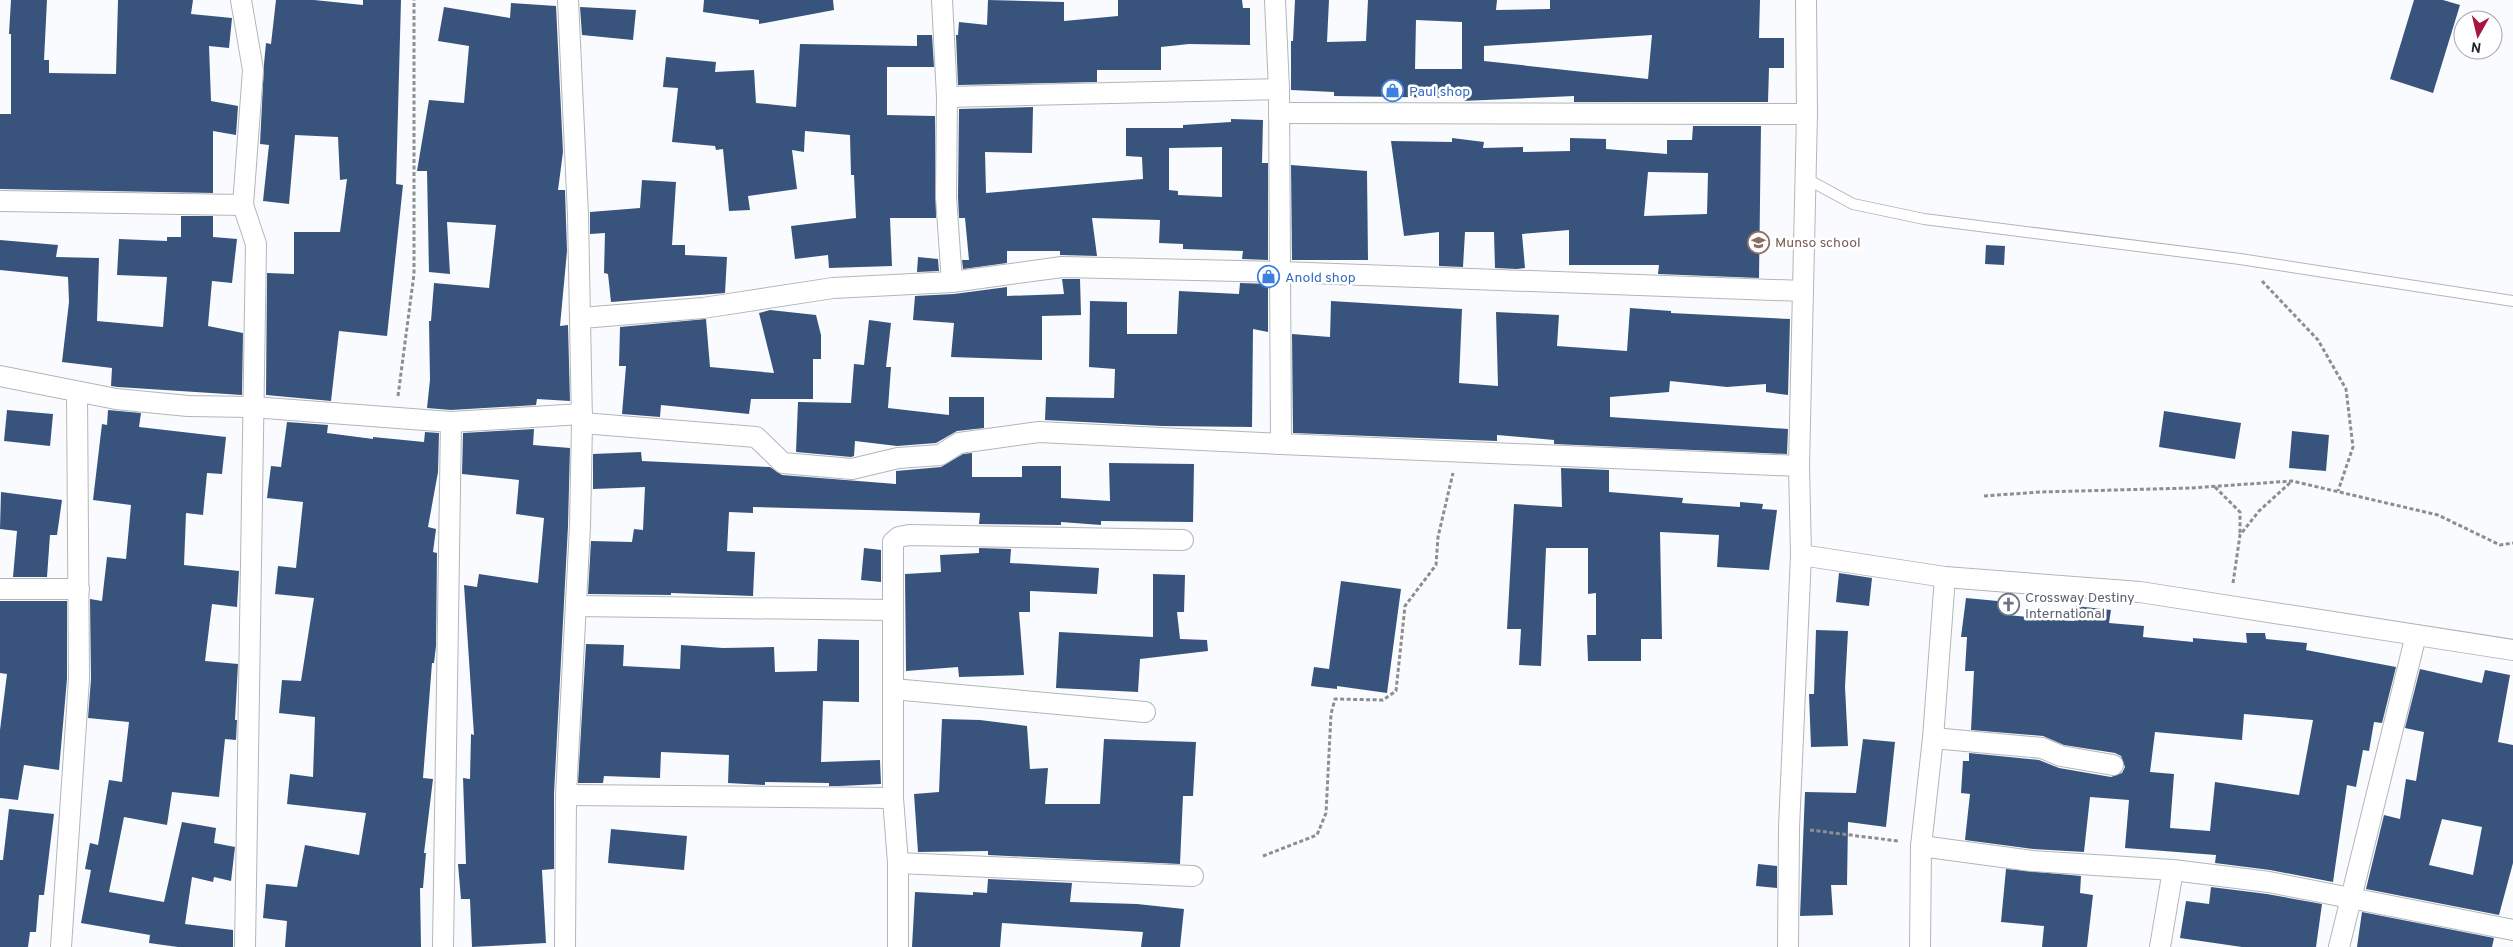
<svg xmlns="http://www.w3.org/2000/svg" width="2513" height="947" font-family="Overpass,sans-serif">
	<rect width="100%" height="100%" fill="#f9fbff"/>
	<!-- building -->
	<g fill="#38547c" fill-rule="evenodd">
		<path d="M11,0H47L44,60H49V73L116,74L118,0H193L191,14L232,18L229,48L209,46L211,101L238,106L236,135L213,131V193L0,189V114H11V34H9Z"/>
		<path d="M276,0H314L363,5V0H401L396,184L403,185L387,336L339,331L331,401L266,395L267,273L294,274V232H340L347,179L340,180L338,137L295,135L289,204L263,201L269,145L260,144L264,64L266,43L271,44Z"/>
		<path d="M704,0H833L834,10L759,24V20L703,12Z"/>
		<path d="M988,0L1064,2V21L1118,16V0H1242L1243,8H1250V45L1189,44L1161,47V70H1097V82L958,85L956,35H958L959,22L987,25Z"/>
		<path d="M1295,0H1329L1327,42L1366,41L1368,0H1497L1496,10L1550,9V0H1760L1759,38H1784V68H1769L1768,102H1574V96L1462,101V98L1334,96V92L1291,90V41H1293ZM1416,20L1462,22V69H1415ZM1652,35L1648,79L1484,61V46Z"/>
		<path d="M2414,0H2443L2460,5L2433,93L2390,79Z"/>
		<path d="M511,3L556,6L563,152L558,190H565L567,251L560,326L568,325L570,401L537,399L536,405L451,410L427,408L430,380L429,321H431L434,283L489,288L496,225L447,222L450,274L429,272L427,171H417L429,100L464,103L469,46L438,41L444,7L510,18Z"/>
		<path d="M580,7L636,10L633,40L582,35Z"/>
		<path d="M917,35H932L934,67H887V115L935,116L936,218H890L892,266L829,268L828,255L795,259L791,226L856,218L854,175H851L850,135L805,131L804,152L792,150L797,189L748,196L750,210L729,211L723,149L716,150L715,146L672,142L678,88L663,87L666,57L716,62L715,72L754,70L756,103L796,107L800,44L917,46Z"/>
		<path d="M1033,107L1032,153L985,152L986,193L1143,179L1142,157L1126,156V128H1183V125L1231,122V119L1263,120L1262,163H1268V260L1242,259L1243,251L1183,249V244L1159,243L1160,220L1092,218L1097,256L1060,255V251H1007V263L963,269L962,260H969L965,218H959L958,197L959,109ZM1222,147V197L1178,195V191L1169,190V148Z"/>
		<path d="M1693,126H1761L1759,278L1658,274L1659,265H1569V230L1522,234L1525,268L1517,269L1495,268L1494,232H1465L1463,267L1439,266V232L1404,236L1391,141L1452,142V138L1484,142L1483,148L1523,147V152L1570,151V138L1606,139V149L1667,154V140H1692ZM1648,172L1708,173L1707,214L1644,216Z"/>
		<path d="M1291,165L1367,171L1368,260H1292Z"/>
		<path d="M642,180L676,182L672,245H685V255L727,257L725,293L611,302L608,274L604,273L605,233L590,234V212L640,208Z"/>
		<path d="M181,216H213V237L237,239L232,283L212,281L208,326L243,333L242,395L118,387L111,386L112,368L62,362L69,302L68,277L0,270V240L58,245L56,257L99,258L97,321L163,327L167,277L117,275L119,239L167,241V237H181Z"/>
		<path d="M1986,245L2005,246L2004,265L1985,264Z"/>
		<path d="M918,257L938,259L939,271L917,272Z"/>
		<path d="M1062,279H1080L1081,315L1042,316V360L951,357L954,323L913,320L915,296L954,294L1007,287V296L1064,294Z"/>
		<path d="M1240,283L1268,284V332L1253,329L1252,427L1162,426L1045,420L1046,397L1114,398L1115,369L1089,367L1090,301L1127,302V334H1177L1179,291L1239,294Z"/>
		<path d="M1331,301L1462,309L1459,383L1498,386L1496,312L1559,315L1557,346L1627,351L1630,308L1671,311V313L1790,319L1788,395L1766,392V384L1727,387L1670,381L1669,392L1610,397V417L1788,429L1787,454L1554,444V440L1497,435V441L1293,433L1292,334L1330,337Z"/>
		<path d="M770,310L816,315L821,335V359H813V399H751L749,414L661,405L660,417L622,414L626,366H619L620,327L706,319L710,367L774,373L759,313Z"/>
		<path d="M869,320L891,323L886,367H891L888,408L949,415V397H984V428L957,431L936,443L897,446L855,441L854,456L851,457L796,452L798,402L851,403L854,364L864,365Z"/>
		<path d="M7,410L53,414L50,446L4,441Z"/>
		<path d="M108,410L141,413L139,427L226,437L222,474L207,473L203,515L186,513L184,565L239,571L237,607L212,604L205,661L238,664L235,720H237L236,740L225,739L219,797L172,792L167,825L124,817L109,892L164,902L182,822L216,828L214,843L235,847L231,881L214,877L213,882L192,877L185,924L233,930V947H178L149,943L150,935L81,923L91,870L85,869L90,843L98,845L109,780L122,782L129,722L88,718L91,679L90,599L102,601L107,557L126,559L131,505L93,500L102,424L107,425Z"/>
		<path d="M2164,411L2241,423L2235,459L2159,447Z"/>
		<path d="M287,422L328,425L327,433L373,439V437L424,442L425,432L439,433L438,472L428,527L436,529L433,552L437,553L436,646L434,663H432L423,778L433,779L424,853H426L423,888H420L421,947H285L287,921L263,918L266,884L297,887L305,845L359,855L366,813L287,804L290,774L313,777L315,717L279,713L282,680L301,681L314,598L275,594L278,566L296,568L303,502L267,498L271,466L281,467Z"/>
		<path d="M534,429L533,445L570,448L568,526L554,794V869L542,870L546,943L472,947L470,899H461L458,864H466L463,778L470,779L471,734L474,735L464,585L477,587L479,574L538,583L544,518L516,514L519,480L462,474L463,433Z"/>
		<path d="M2292,431L2329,435L2326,471L2289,468Z"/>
		<path d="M641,452L642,461L770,467L782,475L896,484V471L941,467L963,454L972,453V477H1022V466H1061V498L1110,501L1109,463L1194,464L1193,522L1101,521V525L1061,522V525L979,524L980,513L753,507V513L729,512L727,551L755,552L753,596L671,593V595L588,594L591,541L632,542L634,529L643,530L645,487L593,489V454Z"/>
		<path d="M1561,468L1609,470V492L1683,498L1682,503L1740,507V502L1763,504L1762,509L1777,510L1769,570L1717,567L1719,535L1660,532L1662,639H1641V661H1588L1587,635H1596V593L1588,594V548H1546L1541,666L1519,665L1521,629H1507L1514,504L1562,507Z"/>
		<path d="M1,492L62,500L57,535H50L47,577H13L17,531L0,529Z"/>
		<path d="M864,548L881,550V582L861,580Z"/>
		<path d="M979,548L1011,549L1010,563L1099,568L1097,594L1030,591V612H1019L1024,675L959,677L958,667L906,671L905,574L941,572L940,555L979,553Z"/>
		<path d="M1839,573L1872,578L1869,606L1836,602Z"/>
		<path d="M1153,574L1185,575L1184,612H1177L1180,639L1207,640L1208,651L1140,659L1138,692L1056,688L1059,632L1153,637Z"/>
		<path d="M1341,581L1401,589L1387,693L1337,686V689L1311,686L1314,667L1329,669Z"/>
		<path d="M1966,598L2008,602L2007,615L2074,621L2076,606L2111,610L2109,623L2144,626L2143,637L2193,642V638L2247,643L2246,633H2265L2266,639L2307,643L2306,650L2396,667L2382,723L2374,722L2369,751L2363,750L2356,787L2347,785L2333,882L2270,870L2215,863L2216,855L2125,848L2129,800L2090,797L2084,852L2033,849L1965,840L1970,794L1961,793L1963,761H1969V753L2039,760L2059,768L2111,777L2122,773L2125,767L2121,756L2115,753L2064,745L2043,736L1971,730L1974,671H1965L1967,637H1961ZM2244,714L2313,720L2299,795L2215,782L2210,831L2170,828L2174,774L2150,772L2155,732L2242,740Z"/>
		<path d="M0,601H67V679L59,770L24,765L18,800L0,798V730L7,674L0,673Z"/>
		<path d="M1816,630L1848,631L1845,687L1848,746L1811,747L1809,694H1814Z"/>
		<path d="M818,639L859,640V702L823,701L821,762L880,760L881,784L840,786H829V783L765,782V785L728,783L729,755L661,752L660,778L604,776L603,783H578L586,644L624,645L623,666L680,669L681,645L723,648L774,647L775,672L817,671Z"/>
		<path d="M2420,669L2482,683L2485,670L2510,675L2498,742L2513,745V863L2499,915L2366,889L2384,815L2400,819L2406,779L2416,781L2424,732L2405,728ZM2442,819L2482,827L2473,875L2429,865Z"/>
		<path d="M942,719L980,720L1027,726L1030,769L1048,768L1045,804H1100L1104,739L1196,742L1193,796H1183L1180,864L988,855V851L918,852L914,794L939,792Z"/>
		<path d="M1863,739L1895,742L1886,827L1848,822L1847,885H1831L1833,915L1800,916L1805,792L1856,793Z"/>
		<path d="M9,809L54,814L44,895H39L36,932H30L28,947H0V860H3Z"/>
		<path d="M611,829L687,836L684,870L608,863Z"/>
		<path d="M1758,864L1777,866V888L1756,886Z"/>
		<path d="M2006,869L2081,876L2080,893L2093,895L2087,947H2042L2044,926L2001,922Z"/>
		<path d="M988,879L1072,883L1070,902L1137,904L1184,909L1180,947H1141L1143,932L1002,923L1000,947H912L915,892L973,895V892L987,893Z"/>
		<path d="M2211,887L2267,894L2322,904L2316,947H2242L2180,938L2186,901L2209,904Z"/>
		<path d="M2362,912L2494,938L2492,947H2357Z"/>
	</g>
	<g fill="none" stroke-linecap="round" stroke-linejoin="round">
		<defs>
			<path id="service" d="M1805,178L1853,204L1924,219L2240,259L2513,301"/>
			<g id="minor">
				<path d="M942,0L947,97L946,197L952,282"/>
				<path d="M1275,0L1279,89L1281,444L1799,466"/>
				<path d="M947,97L1279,89"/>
				<path d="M1279,113L1807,114"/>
				<path d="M0,201L243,205L253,70L241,0"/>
				<path d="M243,205L256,244L245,947"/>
				<path d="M582,318L703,308L833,288L952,282L1062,267L1281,272L1803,291"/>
				<path d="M0,376L116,399L188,406L252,407L451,422L582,414"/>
				<path d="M582,423L756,437L783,463L852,469L898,458L940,455L959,443L1039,432L1281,444"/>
				<path d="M1801,555L1945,577L2140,592L2513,650"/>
				<path d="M0,589H79"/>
				<path d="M576,606L892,610"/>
				<path d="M893,689L1145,712"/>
				<path d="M1933,738L2042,748L2061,756L2113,765"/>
				<path d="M566,795L893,798"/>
				<path d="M1921,846L2032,861L2173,870L2269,882L2513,930"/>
				<path d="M898,863L1193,876"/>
				<path d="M61,947L79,679L77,392"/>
				<path d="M443,947L451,422"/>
				<path d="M565,947L566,795L580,526L582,423L578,215L568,0"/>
				<path d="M898,947V863L893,798V542L899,537L909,535L1183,540"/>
				<path d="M1788,947L1789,828L1801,555L1799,466L1807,114L1806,0"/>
				<path d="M1920,947L1921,846L1933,738L1945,577"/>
				<path d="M2160,947L2173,870"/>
				<path d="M2339,947L2416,635"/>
			</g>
		</defs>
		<!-- service casing -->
		<use href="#service" stroke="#b3b6b9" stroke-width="12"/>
		<!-- minor casing -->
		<use href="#minor" stroke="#b3b6b9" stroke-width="22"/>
		<!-- path -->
		<g stroke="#8c8e90" stroke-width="3" stroke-dasharray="4 2.5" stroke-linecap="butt">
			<path d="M2262,281L2318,340L2346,389L2353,447L2338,491"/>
			<path d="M398,396L414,274V0"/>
			<path d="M2215,487L2240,512V535"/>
			<path d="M1984,496L2040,492L2191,488L2292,481L2438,515L2500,545L2513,543"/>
			<path d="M2233,583L2240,535L2259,511L2292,481"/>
			<path d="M1810,830L1898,841"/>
			<path d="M1263,856L1317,835L1326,813L1331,714L1335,699L1383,700L1396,691L1405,606L1436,565L1438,537L1453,473"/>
		</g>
		<!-- service -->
		<use href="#service" stroke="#fff" stroke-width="10"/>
		<!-- minor -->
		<use href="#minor" stroke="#fff" stroke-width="20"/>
	</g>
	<!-- icons -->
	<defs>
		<symbol id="shop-ring" viewBox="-11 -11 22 22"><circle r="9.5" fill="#fff" stroke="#3f7fe0" stroke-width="1.5"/><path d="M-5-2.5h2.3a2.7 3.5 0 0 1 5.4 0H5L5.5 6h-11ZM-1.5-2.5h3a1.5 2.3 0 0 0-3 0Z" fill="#3f7fe0"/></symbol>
		<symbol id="school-ring" viewBox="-11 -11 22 22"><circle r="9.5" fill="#fff" stroke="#8d6e63" stroke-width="1.5"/><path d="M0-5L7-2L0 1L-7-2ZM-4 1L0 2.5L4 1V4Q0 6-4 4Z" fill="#8d6e63"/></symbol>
		<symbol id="church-ring" viewBox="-11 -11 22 22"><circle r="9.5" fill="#fff" stroke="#6b7280" stroke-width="1.5"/><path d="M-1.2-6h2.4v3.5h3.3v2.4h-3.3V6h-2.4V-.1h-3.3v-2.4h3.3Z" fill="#6b7280"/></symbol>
	</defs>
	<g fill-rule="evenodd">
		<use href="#shop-ring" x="1380" y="78" width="25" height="25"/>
		<use href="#school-ring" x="1746" y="230" width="25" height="25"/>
		<use href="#shop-ring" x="1256" y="264" width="25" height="25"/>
		<use href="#church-ring" x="1996" y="592" width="25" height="25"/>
	</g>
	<g text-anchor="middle" stroke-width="5" stroke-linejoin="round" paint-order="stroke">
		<!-- shop labels -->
		<g font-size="14" fill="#366cbe" stroke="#fff" text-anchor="start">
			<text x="1409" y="96">Paul shop</text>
			<text x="1285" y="282">Anold shop</text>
		</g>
		<!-- education labels -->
		<g font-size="14" fill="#785e54" stroke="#fff" text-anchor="start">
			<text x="1775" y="247">Munso school</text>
		</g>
		<!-- worship labels -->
		<g font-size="14" fill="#5b616d" stroke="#fff" text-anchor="start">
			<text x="2025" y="602">Crossway Destiny<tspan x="2025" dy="16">International</tspan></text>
		</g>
	</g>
	<!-- north arrow -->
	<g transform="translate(2478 35) rotate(188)"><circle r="24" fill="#ffffff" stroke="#a7a7a8"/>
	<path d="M0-4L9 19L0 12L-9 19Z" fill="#aa1441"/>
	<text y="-8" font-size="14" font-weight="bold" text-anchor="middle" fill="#222325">N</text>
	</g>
</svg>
